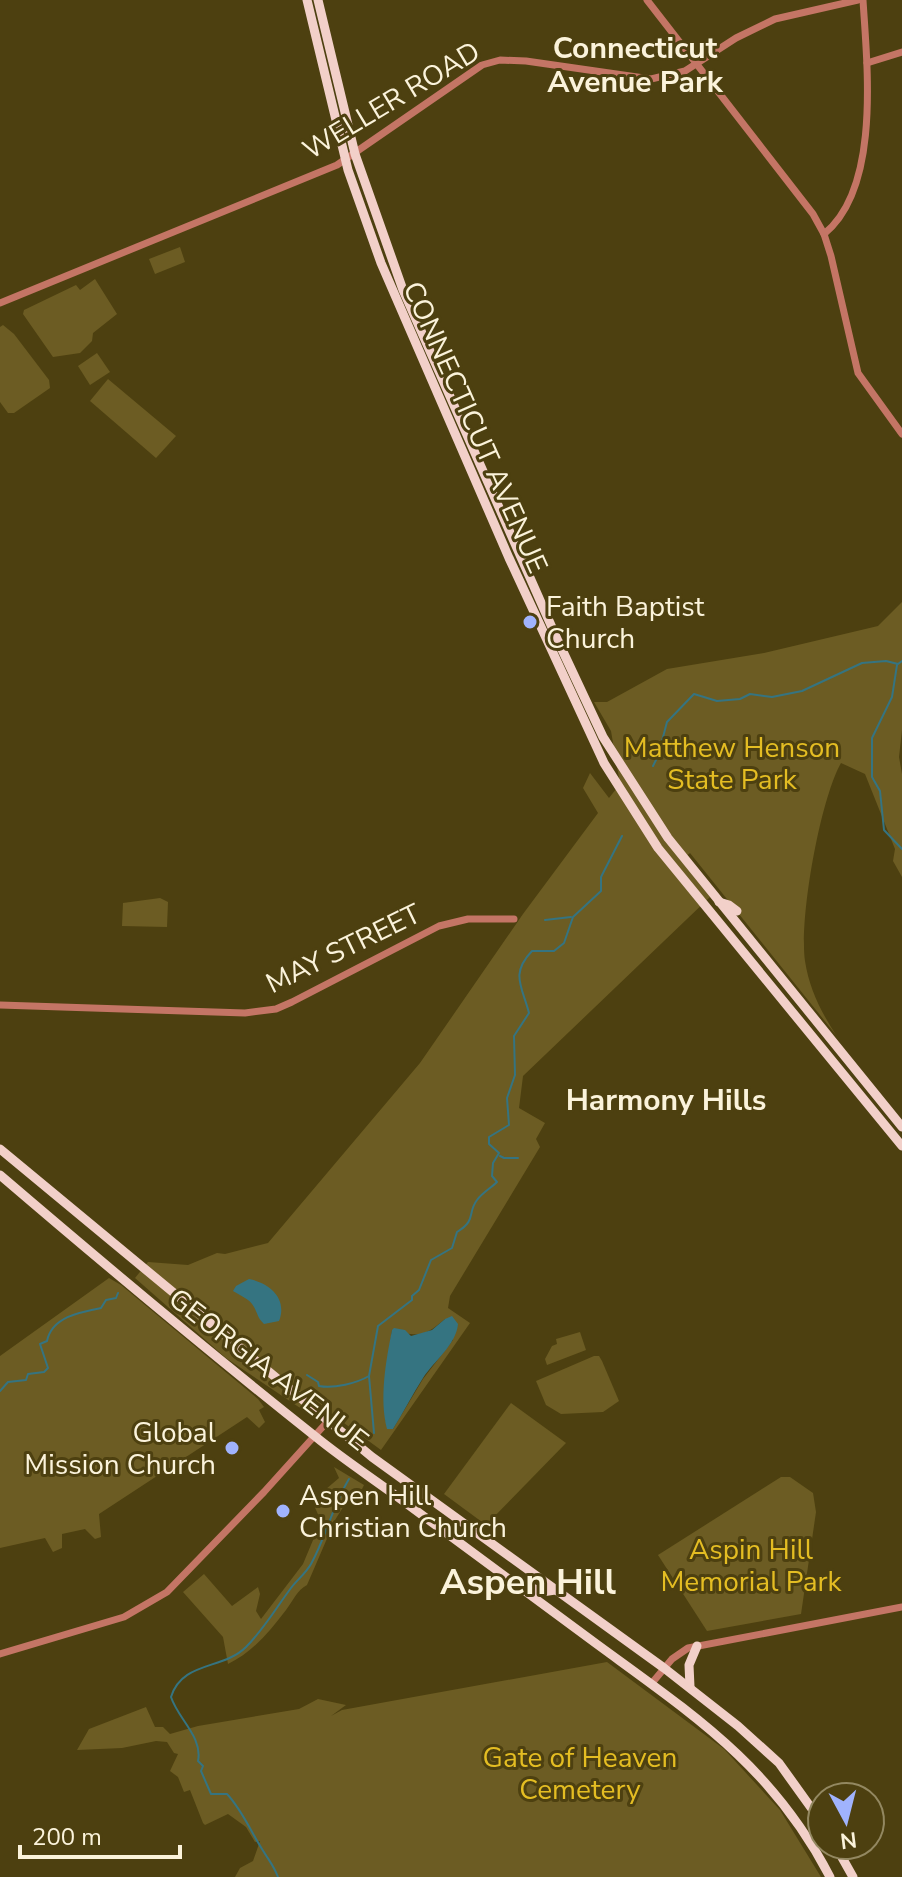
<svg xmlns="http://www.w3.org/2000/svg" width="902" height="1877" font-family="'Nunito Sans',sans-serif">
	<rect width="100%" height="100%" fill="#4d4010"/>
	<!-- green -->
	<g fill="#6c5c23" fill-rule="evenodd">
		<path d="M180,247L185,262L155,274L149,259Z"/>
		<path d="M95,279L117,314L93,333L92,341L80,353L53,357L23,314L24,310L76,285L80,290Z"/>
		<path d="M3,325L14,334L49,380L50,388L14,413H8L0,402V327Z"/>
		<path d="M97,353L110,372L90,385L78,366Z"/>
		<path d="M108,379L176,436L156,458L90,401Z"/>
		<path d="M902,602V730L899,757L902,774V877L893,861L895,849L865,774L841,763C820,800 799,919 805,961C809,988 821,1012 836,1035L690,853L681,860L710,897L523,1076L519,1108L545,1123L536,1139L540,1147L450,1296L448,1308L470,1323L381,1450L322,1407L315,1418L226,1358L135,1278L148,1262L188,1265L217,1253L225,1254L268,1243L420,1063L523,914L598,813L583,788L590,773L609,798L620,784L611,731L594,702H607L667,669L764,653L878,626ZM445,1319L453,1340L423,1379L393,1429L385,1420V1379L392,1330C419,1337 424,1337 445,1319Z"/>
		<path d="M160,898L168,902L167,927L122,926L123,903Z"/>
		<path d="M109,1278L121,1285L258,1399L264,1407L259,1410L265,1422L259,1428L247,1417L99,1514L101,1537L95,1539L85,1529L62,1534V1548L53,1552L45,1538L0,1548V1356Z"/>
		<path d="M580,1332L586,1350L547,1365L545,1359L552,1346L557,1344L556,1339Z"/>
		<path d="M594,1356H599L602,1361L619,1401L603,1412L561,1414L546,1405L536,1381Z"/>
		<path d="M511,1403L566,1443L486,1525L444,1494Z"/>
		<path d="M334,1467L364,1485L362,1489L352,1493L335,1520L307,1585C297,1590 293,1601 286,1610C270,1631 253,1652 228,1664L223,1637L183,1592L204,1574L232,1606L258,1587L260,1594L256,1611L261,1619L303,1564L321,1521L312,1501L339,1478Z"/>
		<path d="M781,1477H790L813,1493L816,1512L801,1614L707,1631L658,1555Z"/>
		<path d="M607,1662L724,1749L780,1810L821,1877H235L240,1868L253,1861L260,1841L255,1842L246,1827L228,1814L205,1825L203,1823L190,1790L184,1792L178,1777L170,1771L178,1754L174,1753L167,1742L156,1741L122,1748L77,1750L89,1729L146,1707L155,1727H163L170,1734L198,1726L299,1709L318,1699L346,1705L331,1716L342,1710Z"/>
	</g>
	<!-- water -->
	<g fill="#357481">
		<path d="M249,1279C269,1283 288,1298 279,1321L264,1324C257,1317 258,1314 254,1307C250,1299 241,1296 233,1291L236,1286Z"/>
		<path d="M452,1316L458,1324C456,1345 434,1361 423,1378C412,1395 403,1413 393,1429H387C379,1399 386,1360 392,1330L394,1328L405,1330L411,1336L432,1330L445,1319Z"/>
	</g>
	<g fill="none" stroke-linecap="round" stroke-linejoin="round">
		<!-- stream -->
		<g stroke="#357481" stroke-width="2">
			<path d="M897,665L892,697L872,738V777L880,791L884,830L902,849"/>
			<path d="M653,766L658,756L667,722L694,694L717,701L740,699L750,694L772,697L802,691L862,663L886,661L898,664L902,661"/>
			<path d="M545,920L571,917"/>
			<path d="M500,1156L504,1158H518"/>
			<path d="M307,1375L318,1382L319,1386C334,1389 357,1383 369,1376"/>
			<path d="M0,1391L8,1382L26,1380L28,1374L44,1372L48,1368L40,1344L47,1341C52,1317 80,1312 101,1308L106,1300L116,1298L118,1293"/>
			<path d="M374,1433L369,1376L378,1326L412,1300V1296L419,1290L431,1260L452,1248L457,1232C477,1220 467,1213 477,1200C482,1193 491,1188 497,1182L492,1176L493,1163L499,1153L489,1144V1137L509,1125L507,1098L515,1075L514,1036L529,1013C522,986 510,974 532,951H554L564,943L573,917L601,891V877L622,836"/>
			<path d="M278,1877C274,1866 268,1859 262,1849C250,1830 242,1810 227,1794H211L201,1771L203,1766L198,1761C203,1737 178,1719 171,1697C182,1661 223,1670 246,1647C264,1629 276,1608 291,1588C297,1580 306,1573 311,1564C326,1537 332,1507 349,1479"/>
		</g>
		<!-- minor -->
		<g stroke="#c47565" stroke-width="7">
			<path d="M647,0L813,214L824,234L831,256L858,373L902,434"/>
			<path d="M867,63L902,52"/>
			<path d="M824,234C881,188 867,65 863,0"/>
			<path d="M0,303L337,165L482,65L500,60L526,61L651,79L685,71L736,38L775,19L858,0"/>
			<path d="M0,1005L245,1013L276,1009L292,1002L439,926L468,919H514"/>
			<path d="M0,1654L124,1617L167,1592L264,1492L328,1421"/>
			<path d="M652,1683L672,1659L688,1648L902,1607"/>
		</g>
		<!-- major -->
		<g stroke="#f2d0c9" stroke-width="9">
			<path d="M307,0L348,170L381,263L509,558L604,763L658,848L902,1146"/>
			<path d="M318,0L355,154L403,290L558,641L603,737L668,838L902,1127"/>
			<path d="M719,902L729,905L737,911"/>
			<path d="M0,1149L372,1457L664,1668L738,1726L779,1763L822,1823"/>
			<path d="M0,1175C104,1264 209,1352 316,1437C343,1459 372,1478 399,1498C465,1547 532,1596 598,1645C695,1716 773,1767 830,1877"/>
			<path d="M527,1586L542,1592L555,1590"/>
			<path d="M690,1687L689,1665L697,1646"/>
			<path d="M835,1845L853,1877"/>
		</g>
	</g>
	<!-- markers -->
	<g fill="#a0b3fd" stroke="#4d4010" stroke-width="3">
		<circle cx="530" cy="622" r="8"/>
		<circle cx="232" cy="1448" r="8"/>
		<circle cx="283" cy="1511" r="8"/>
	</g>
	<g text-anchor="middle" stroke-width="6" stroke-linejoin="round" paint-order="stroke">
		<!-- street labels -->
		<g font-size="28" fill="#fbf3db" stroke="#4d4010">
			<text transform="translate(391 100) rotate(-31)" y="10">WELLER ROAD</text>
			<text transform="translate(476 427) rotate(66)" y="10">CONNECTICUT AVENUE</text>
			<text transform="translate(343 948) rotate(-26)" y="10">MAY STREET</text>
			<text transform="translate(269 1369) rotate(38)" y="10">GEORGIA AVENUE</text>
		</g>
		<!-- poi labels -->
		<g font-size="28" fill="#fbf3db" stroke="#4d4010" text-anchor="start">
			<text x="546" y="616">Faith Baptist<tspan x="546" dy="32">Church</tspan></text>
			<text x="216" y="1442" text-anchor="end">Global<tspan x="216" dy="32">Mission Church</tspan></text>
			<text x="299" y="1505">Aspen Hill<tspan x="299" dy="32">Christian Church</tspan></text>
		</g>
		<!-- park labels -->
		<g font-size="28" fill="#e4bd23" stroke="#4d4010">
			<text x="732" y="757">Matthew Henson<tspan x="732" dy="32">State Park</tspan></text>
			<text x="751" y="1559">Aspin Hill<tspan x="751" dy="32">Memorial Park</tspan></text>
			<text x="580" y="1767">Gate of Heaven<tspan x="580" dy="32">Cemetery</tspan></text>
		</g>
		<!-- neighbourhood labels -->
		<g font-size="30" font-weight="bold" fill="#fbf3db" stroke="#4d4010">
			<text x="635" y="58">Connecticut<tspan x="635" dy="34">Avenue Park</tspan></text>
			<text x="666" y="1110">Harmony Hills</text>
		</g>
		<!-- district labels -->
		<g font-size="36" font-weight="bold" fill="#fbf3db" stroke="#4d4010">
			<text x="528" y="1594">Aspen Hill</text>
		</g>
	</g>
	<!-- north arrow -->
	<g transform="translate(846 1821) rotate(173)"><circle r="38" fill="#4d4010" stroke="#938861" stroke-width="2"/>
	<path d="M0-6L14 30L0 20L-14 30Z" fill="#a0b3fd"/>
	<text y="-12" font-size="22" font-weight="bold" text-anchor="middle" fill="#fbf3db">N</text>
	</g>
	<!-- scale -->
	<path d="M20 1845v12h160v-12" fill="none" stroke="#fbf3db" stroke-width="4"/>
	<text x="32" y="1845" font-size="24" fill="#fbf3db" stroke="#4d4010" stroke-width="6" paint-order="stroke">200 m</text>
</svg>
